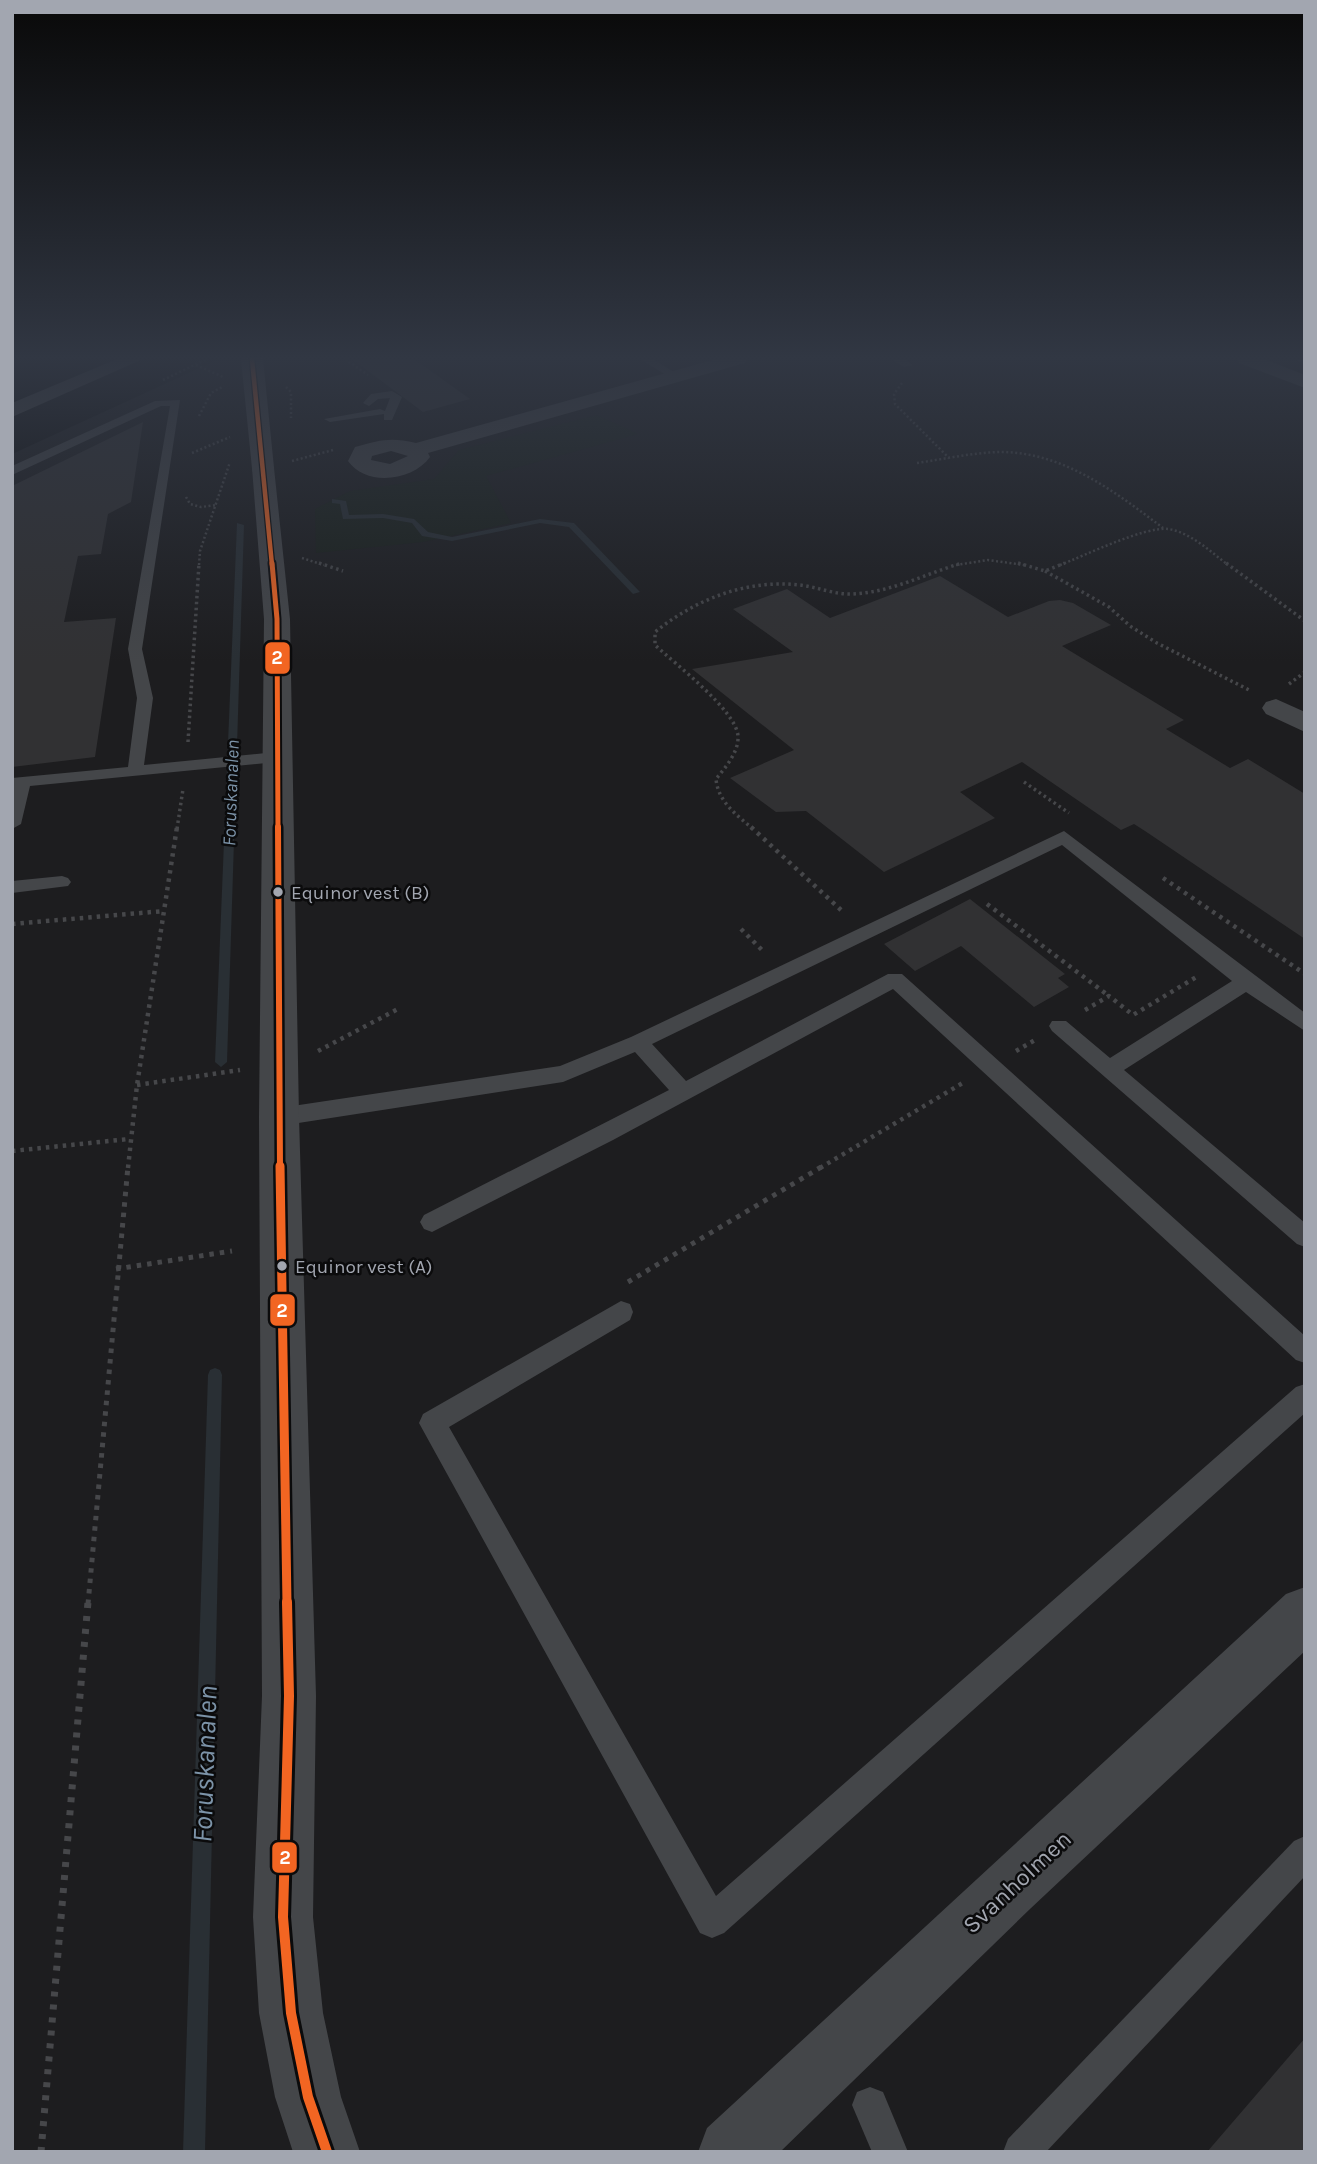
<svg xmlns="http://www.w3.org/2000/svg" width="1317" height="2164" font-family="Karla,sans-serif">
	<rect width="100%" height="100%" fill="#101011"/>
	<!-- built -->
	<path fill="#1d1d1f" d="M219,359H1305V2152H12V454Z"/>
	<!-- green -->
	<path fill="#1a201b" d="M597,415L638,434L486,476L511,523L423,542L316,553L315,509L350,491L434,479L459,450Z"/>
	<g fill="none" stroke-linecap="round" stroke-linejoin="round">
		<!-- stream -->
		<g fill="#292f34" fill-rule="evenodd">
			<path d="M332,499L346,501L349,515L383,514L414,519L428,532L452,537L540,519L574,523L640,592L633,594L569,527L540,523L452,541L422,536L412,523L383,518L343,519L340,504L332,503Z"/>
			<path d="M237,523L244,525L227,1062L221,1067L215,1062Z"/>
			<path d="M215,1368L220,1370L222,1375L205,2152H183L208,1375L210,1370Z"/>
		</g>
	</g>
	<!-- building -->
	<g fill="#313133">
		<path d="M352,359H414L470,399L423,412Z"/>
		<path d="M143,422L131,502L108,514L101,554L78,556L64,622L116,618L95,757L12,767V486Z"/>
		<path d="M940,576L1008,617L1049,601L1060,600L1073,603L1111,625L1062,646L1184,720L1166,729L1230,768L1248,759L1305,794V939L1145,831L1134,824L1121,830L1022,762L960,792L995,818L884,872L806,811L776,812L730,778L794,750L692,669L793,652L733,609L787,589L830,618Z"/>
		<path d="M970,899L1065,974L1058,978L1069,987L1034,1007L961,946L915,971L884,944Z"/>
		<path d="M1305,2038V2152H1207Z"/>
	</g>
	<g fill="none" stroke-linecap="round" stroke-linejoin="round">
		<!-- path-far4 -->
		<g stroke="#46474a" stroke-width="2.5" stroke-dasharray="2 2.5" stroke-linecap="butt">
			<path d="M345,359L368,375"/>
			<path d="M196,365L223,377"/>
			<path d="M163,380L207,359"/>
			<path d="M902,383L894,394L895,404L949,458"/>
			<path d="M286,387L291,392V418"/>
			<path d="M199,416L211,393L224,386"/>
			<path d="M192,453L230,437"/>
			<path d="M292,461L333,450"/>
			<path d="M917,463C944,459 971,453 998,452C1062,451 1114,491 1163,528"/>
			<path d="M186,497L190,504L201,507L217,505"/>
			<path d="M302,558L324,565"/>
			<path d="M199,565L200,551L230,462"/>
			<path d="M956,565L988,560L1024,565"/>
			<path d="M1060,565C1084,556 1145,526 1168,529C1190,532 1211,552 1228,565"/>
		</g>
		<!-- path-far3 -->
		<g stroke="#46474a" stroke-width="3.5" stroke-dasharray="2.5 3.5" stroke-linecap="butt">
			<path d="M319,563L343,571"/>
			<path d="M1018,563L1045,571L1065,563"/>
			<path d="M1226,563L1305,621"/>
			<path d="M1045,571L1109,607L1130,626L1157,643L1251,691"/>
			<path d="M1289,684L1305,672"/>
			<path d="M188,742L199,563"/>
			<path d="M1024,782L1069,813"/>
			<path d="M177,829L183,789"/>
			<path d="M753,829C737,815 718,802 716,779C725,768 739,752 738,736C736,710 675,664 655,645V632C696,599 747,579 800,585C818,587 835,595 853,594C892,592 925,574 962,563"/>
		</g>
		<!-- path-far2 -->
		<g stroke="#46474a" stroke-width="4.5" stroke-dasharray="3.5 5" stroke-linecap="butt">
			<path d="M751,827L841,910"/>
			<path d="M1163,878L1305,974"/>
			<path d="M987,904L1109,996"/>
			<path d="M12,924L164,911"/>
			<path d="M741,929L765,953"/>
			<path d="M1085,1010L1109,996L1133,1015L1198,976"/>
			<path d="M318,1051L398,1009"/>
			<path d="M1016,1051L1035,1040"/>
			<path d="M137,1085L240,1070"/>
			<path d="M12,1151L129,1139"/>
			<path d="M128,1168L137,1085L177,827"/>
			<path d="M820,1168L966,1081"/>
		</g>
		<!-- path-far1 -->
		<g stroke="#46474a" stroke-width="5" stroke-dasharray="4.5 6" stroke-linecap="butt">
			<path d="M116,1269L232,1251"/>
			<path d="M628,1282L823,1166"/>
			<path d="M88,1604L128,1166"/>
		</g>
		<!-- path -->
		<path stroke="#46474a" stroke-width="7" stroke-dasharray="5 8" stroke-linecap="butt" d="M41,2152L88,1602"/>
		<!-- lane -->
		<g fill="#444649" fill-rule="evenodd">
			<path d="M640,359H653L680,376L671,378Z"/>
			<path d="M891,359H905L913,365L904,367Z"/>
			<path d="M1294,359H1305V364Z"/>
			<path d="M392,391L402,397L392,420H384V414L330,422L324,419L380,409L385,411L390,398L378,399L369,406L363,403L371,394Z"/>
			<path d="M180,400L142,649L153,698L144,765L276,752L284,757L276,762L30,786L21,824L12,829V778L128,767L137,698L128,649L170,406H161L12,475V466L155,401Z"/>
			<path d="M1064,831L1305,1013V1031L1246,992L1124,1070L1305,1223V1247L1297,1244L1052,1031L1049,1026L1052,1021H1066L1110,1058L1232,981L1062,845L652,1044L686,1081L888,974H902L1305,1336V1363L1296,1360L893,989L613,1140L432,1232L424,1229L420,1222L424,1215L669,1090L635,1052L563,1082L279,1126L271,1123L268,1117L271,1111L279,1108L560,1066L631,1037Z"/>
			<path d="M62,876L68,878L71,882L68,886L12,893V881Z"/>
			<path d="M621,1301L630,1304L633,1312L630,1320L449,1427L716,1896L1296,1387L1305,1384V1413L724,1933L712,1938L700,1933L419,1423L423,1414Z"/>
			<path d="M1305,1836V1876L1046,2152H1003L1008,2139L1294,1841Z"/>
			<path d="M870,2087L883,2092L908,2152H872L852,2105L857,2092Z"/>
		</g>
		<!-- street -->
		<g fill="#444649" fill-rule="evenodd">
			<path d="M716,359H747L745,363L428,453L430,457C413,481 366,487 348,461L355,447C381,440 390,437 416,443ZM391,451L408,456L390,464L371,460L372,456Z"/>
			<path d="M1237,359H1264L1305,375V388L1239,363Z"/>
			<path d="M263,461L274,468L290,619L299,1117L316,1696L313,1917L323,2013L341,2097L360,2152H293L275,2097L259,2013L253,1917L262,1696L259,1117L264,619L252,468Z"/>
			<path d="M1276,699L1305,712V732L1266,714L1262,708L1266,702Z"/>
			<path d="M1305,1587V1651L1030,1909L780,2152H698L707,2128L1286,1594Z"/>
		</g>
		<!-- highway -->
		<path fill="#47484a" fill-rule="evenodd" d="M117,359H143L12,417V403Z"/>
		<!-- street-bridge -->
		<path stroke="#444649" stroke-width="22" d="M252,359L263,468"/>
		<defs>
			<path id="bus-1-far4" d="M252,359L272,565"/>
			<path id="bus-1-far3" d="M272,563L277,619L278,829"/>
			<path id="bus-1-far2" d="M278,827L280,1168"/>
			<path id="bus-1-far1" d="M280,1166L287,1604"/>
			<path id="bus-1" d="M287,1602L289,1696L283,1917L291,2013L308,2097L327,2152"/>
		</defs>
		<!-- bus-1-far4 casing -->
		<use href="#bus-1-far4" stroke="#0b0b0c" stroke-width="7"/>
		<!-- bus-1-far3 casing -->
		<use href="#bus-1-far3" stroke="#0b0b0c" stroke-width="9"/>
		<!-- bus-1-far2 casing -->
		<use href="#bus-1-far2" stroke="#0b0b0c" stroke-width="11"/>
		<!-- bus-1-far1 casing -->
		<use href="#bus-1-far1" stroke="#0b0b0c" stroke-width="14"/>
		<!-- bus-1 casing -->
		<use href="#bus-1" stroke="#0b0b0c" stroke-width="16"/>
		<!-- bus-1-far4 -->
		<use href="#bus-1-far4" stroke="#f26522" stroke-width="4.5"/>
		<!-- bus-1-far3 -->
		<use href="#bus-1-far3" stroke="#f26522" stroke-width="5"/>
		<!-- bus-1-far2 -->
		<use href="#bus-1-far2" stroke="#f26522" stroke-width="6"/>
		<!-- bus-1-far1 -->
		<use href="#bus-1-far1" stroke="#f26522" stroke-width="9"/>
		<!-- bus-1 -->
		<use href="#bus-1" stroke="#f26522" stroke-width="10"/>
	</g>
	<!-- sky -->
	<linearGradient id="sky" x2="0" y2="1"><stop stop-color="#090909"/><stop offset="0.54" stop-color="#313743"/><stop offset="1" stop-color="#313743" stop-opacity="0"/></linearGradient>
	<rect width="1317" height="662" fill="url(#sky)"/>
	<!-- markers -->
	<g fill="#a2a6b0" stroke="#0b0b0c" stroke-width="2.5">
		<circle cx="278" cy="892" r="6"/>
		<circle cx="282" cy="1266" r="6"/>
	</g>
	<g text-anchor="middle" stroke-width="5" stroke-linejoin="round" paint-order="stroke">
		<!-- far-water labels -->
		<g font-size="19" font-style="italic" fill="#7c93a8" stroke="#0b0b0c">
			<text transform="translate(230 793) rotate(-88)" y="7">Foruskanalen</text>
		</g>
		<!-- bus labels -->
		<g font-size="19" fill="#a2a6b0" stroke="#0b0b0c" text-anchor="start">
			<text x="291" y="899">Equinor vest (B)</text>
			<text x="295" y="1273">Equinor vest (A)</text>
		</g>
		<!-- near-street labels -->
		<g font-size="24" fill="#a2a6b0" stroke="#0b0b0c">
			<text transform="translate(1017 1882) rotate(-43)" y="8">Svanholmen</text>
		</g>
		<!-- near-water labels -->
		<g font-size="28" font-style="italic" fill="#7c93a8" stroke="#0b0b0c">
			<text transform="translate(204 1764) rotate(-88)" y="10">Foruskanalen</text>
		</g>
	</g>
	<g stroke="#0b0b0c" stroke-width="2.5">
		<rect x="264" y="641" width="27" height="34" rx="7" fill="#f26522"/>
		<rect x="269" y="1293" width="27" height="34" rx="7" fill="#f26522"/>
		<rect x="271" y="1841" width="27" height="33" rx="7" fill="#f26522"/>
	</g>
	<g font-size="19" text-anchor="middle" font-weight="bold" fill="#fff">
		<text x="277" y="664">2</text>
		<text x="282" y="1317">2</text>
		<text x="285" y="1864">2</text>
	</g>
	<!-- border -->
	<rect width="1317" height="2164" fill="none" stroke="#a2a6b0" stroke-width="28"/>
</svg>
